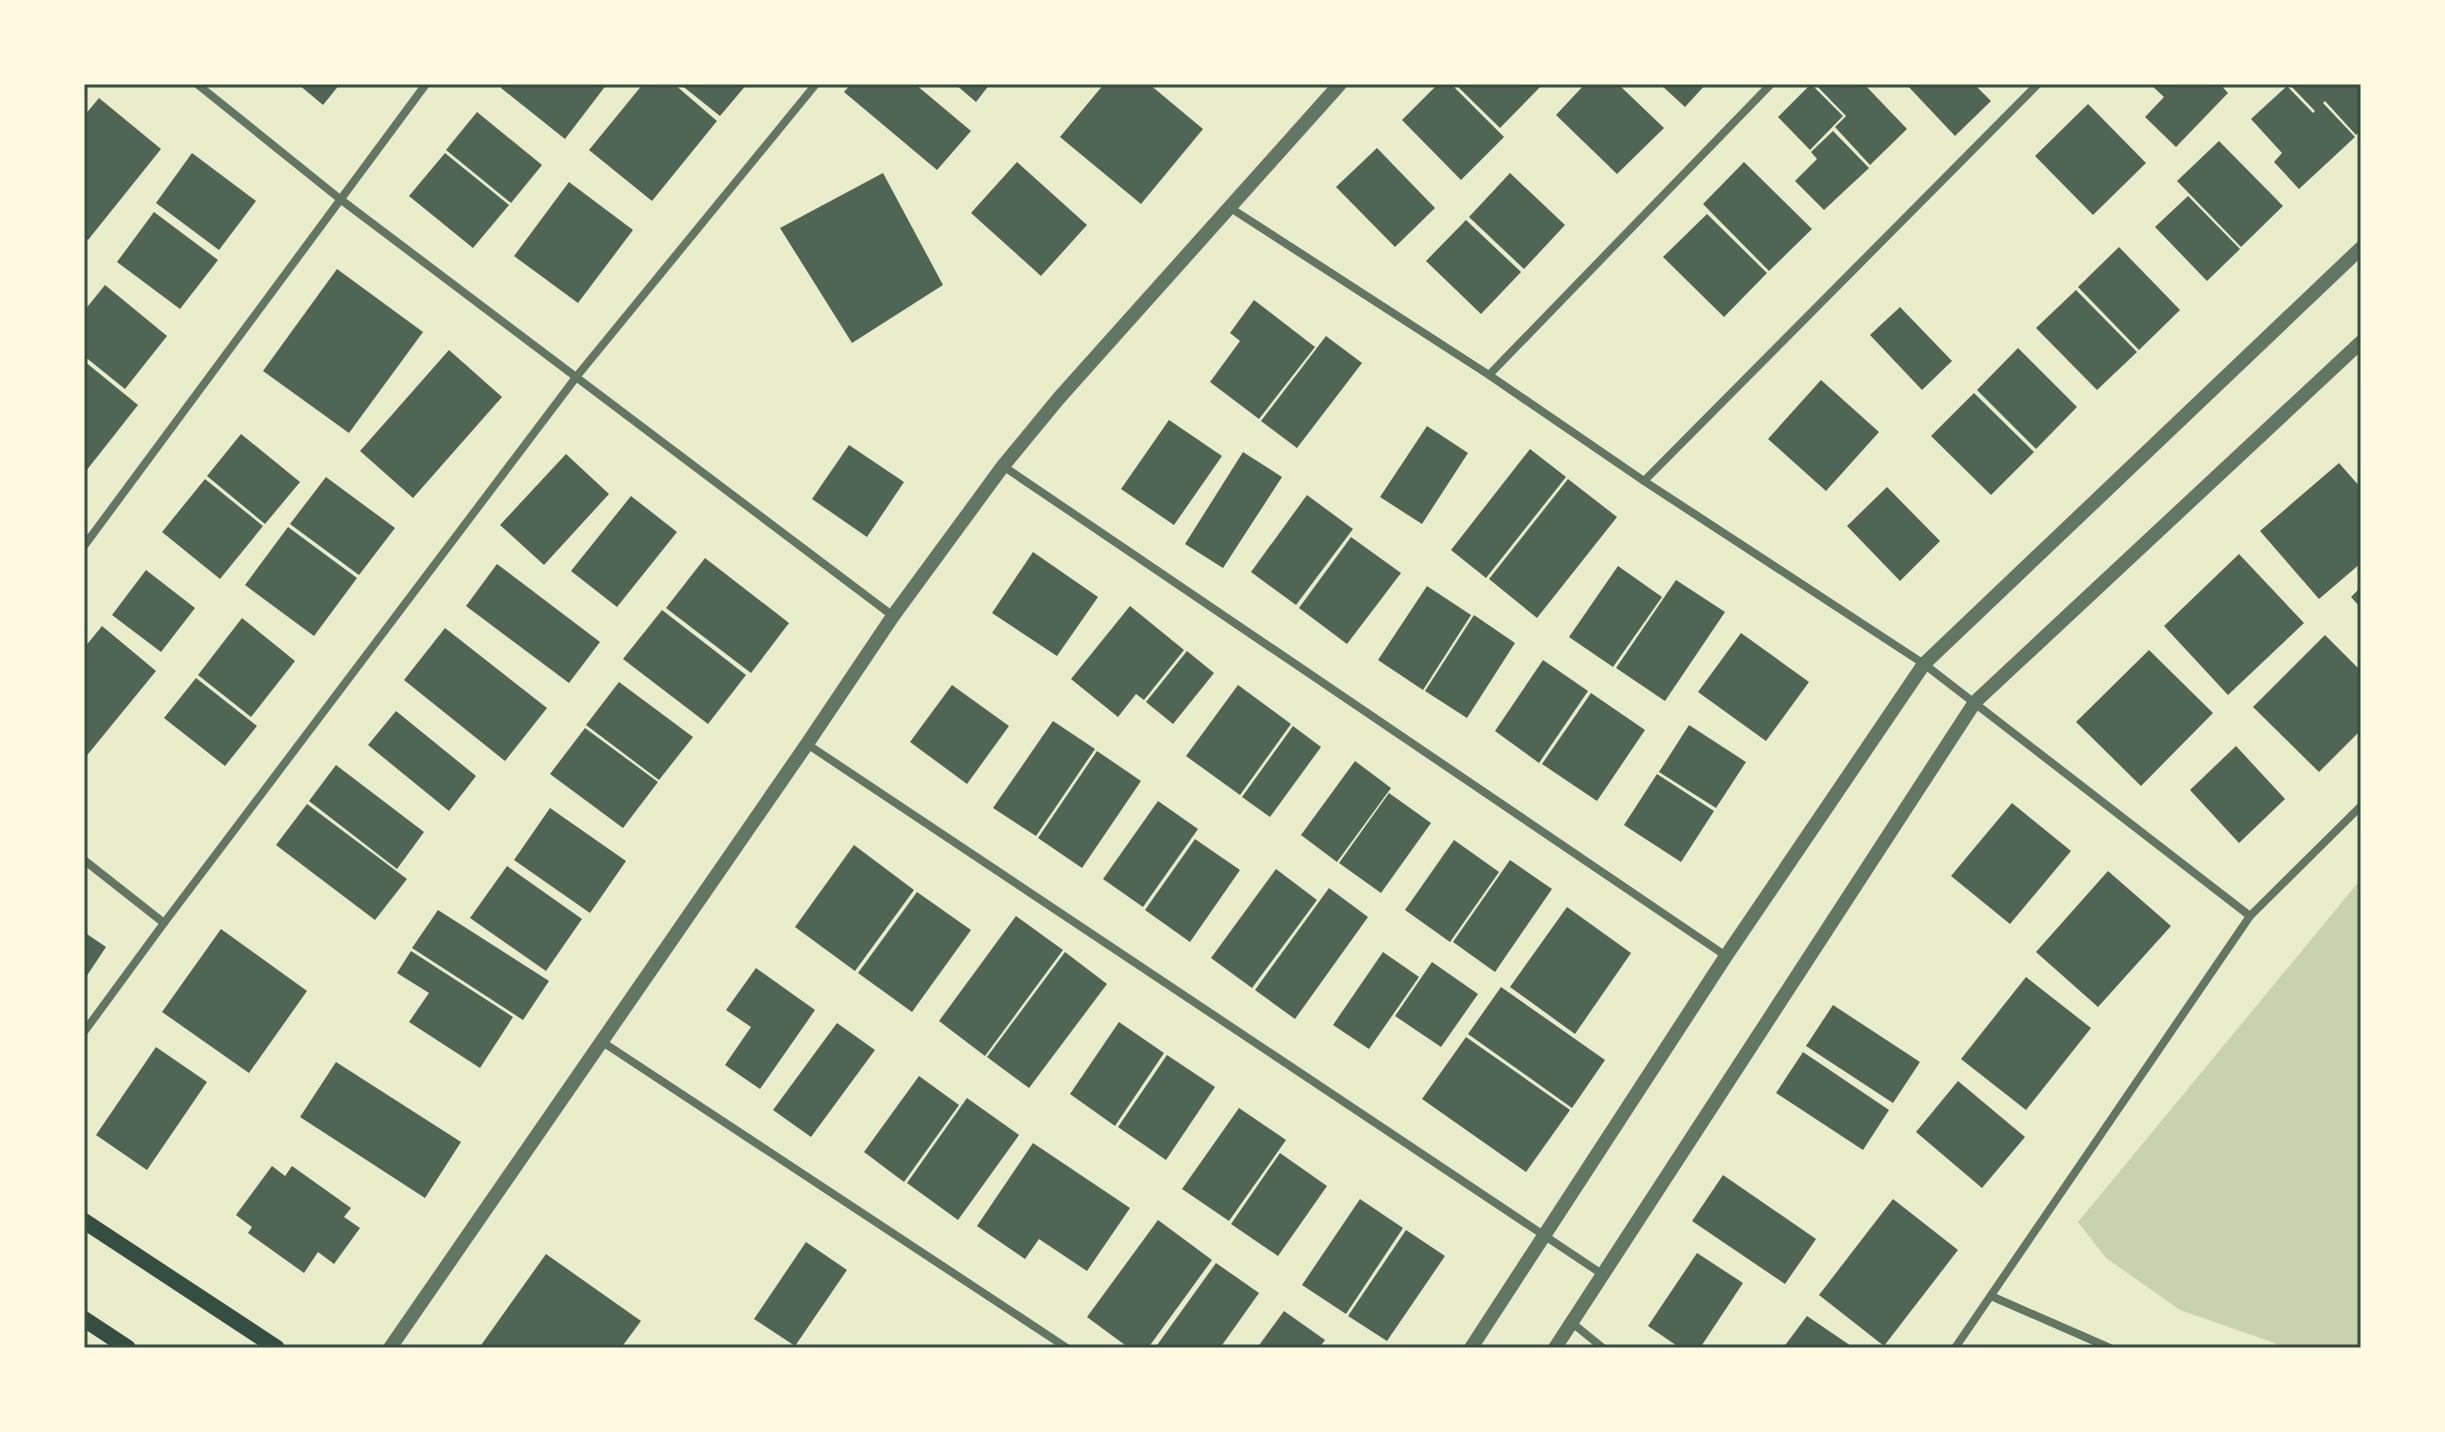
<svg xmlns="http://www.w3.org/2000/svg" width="2445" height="1432" font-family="'Open Sans',sans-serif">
	<rect width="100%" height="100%" fill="#e9edc9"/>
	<!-- green -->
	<path fill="#cad2ad" d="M2361,879V1348H2289L2180,1310L2106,1258L2078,1222Z"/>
	<!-- building -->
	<g fill="#4f6655">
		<path d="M298,84H340L323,105Z"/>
		<path d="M504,84H607L565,139L501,88Z"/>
		<path d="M643,84H674L717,121L652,201L589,150Z"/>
		<path d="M680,84H747L720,116Z"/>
		<path d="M851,84H915L971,131L937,170L844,92Z"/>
		<path d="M955,84H990L976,102Z"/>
		<path d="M1104,84H1149L1203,129L1141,204L1060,137Z"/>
		<path d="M1438,84H1451L1504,137L1461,180L1402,120Z"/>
		<path d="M1455,84H1543L1500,128Z"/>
		<path d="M1585,84H1618L1664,128L1617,174L1556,115Z"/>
		<path d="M1660,84H1706L1685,107Z"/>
		<path d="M1811,84L1843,116L1810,150L1778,117Z"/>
		<path d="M1815,84H1864L1907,129L1870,165L1835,127L1846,116Z"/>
		<path d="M1906,84H1974L1991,101L1955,136Z"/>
		<path d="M2150,84H2220L2228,93L2176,147L2145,117L2164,97Z"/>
		<path d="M2289,84H2359L2361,86V130L2356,135L2325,101L2323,103L2355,137L2299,189L2274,162L2282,153L2251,119L2287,86L2313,113L2315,111Z"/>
		<path d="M99,98L161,149L88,240L84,237V116Z"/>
		<path d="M2088,104L2146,163L2093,215L2035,156Z"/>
		<path d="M477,112L542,165L511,203L446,150Z"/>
		<path d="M1833,131L1869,168L1824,210L1795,181L1817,159L1811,152Z"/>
		<path d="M2219,141L2283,206L2241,247L2177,181Z"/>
		<path d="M1377,148L1435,208L1395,247L1336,187Z"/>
		<path d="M192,153L256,201L219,250L156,203Z"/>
		<path d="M445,153L509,205L473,248L409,196Z"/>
		<path d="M1017,162L1087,225L1041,276L971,213Z"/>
		<path d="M1744,162L1812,229L1769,271L1703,204Z"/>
		<path d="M883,173L943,285L852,343L780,228Z"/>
		<path d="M1510,173L1565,225L1524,269L1469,217Z"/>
		<path d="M569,182L633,230L578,303L514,256Z"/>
		<path d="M2188,196L2240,249L2207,281L2155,227Z"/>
		<path d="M154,212L218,260L180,309L117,262Z"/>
		<path d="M1707,214L1767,273L1724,317L1663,257Z"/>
		<path d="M1466,220L1521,272L1481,314L1426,261Z"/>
		<path d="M2119,247L2180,310L2139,350L2078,287Z"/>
		<path d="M337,269L423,332L349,433L263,371Z"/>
		<path d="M105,285L167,336L125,389L84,356V311Z"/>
		<path d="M2076,290L2137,352L2097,390L2036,328Z"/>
		<path d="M1254,300L1315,347L1259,419L1210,382L1240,341L1230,333Z"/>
		<path d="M1900,307L1952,361L1922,390L1870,335Z"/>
		<path d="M1326,336L1362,363L1297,448L1261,421Z"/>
		<path d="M2018,348L2077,407L2036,449L1977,390Z"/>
		<path d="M449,350L502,397L413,498L360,451Z"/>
		<path d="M84,361L138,405L86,471L84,469Z"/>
		<path d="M1821,380L1879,432L1826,491L1768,439Z"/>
		<path d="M1974,393L2034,452L1991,495L1931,436Z"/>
		<path d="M1169,420L1222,456L1174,525L1121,489Z"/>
		<path d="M1427,426L1468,453L1422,524L1380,497Z"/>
		<path d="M241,434L300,482L265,524L207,476Z"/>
		<path d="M849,445L904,482L867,537L812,499Z"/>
		<path d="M1530,449L1566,477L1486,578L1451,550Z"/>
		<path d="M1243,452L1282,477L1223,568L1185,544Z"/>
		<path d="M566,454L609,494L544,565L500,525Z"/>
		<path d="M2339,463L2361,488V563L2319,599L2260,531Z"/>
		<path d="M326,477L395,528L359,575L290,524Z"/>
		<path d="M205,479L263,526L220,579L162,532Z"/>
		<path d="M1568,479L1617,517L1537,618L1489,579Z"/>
		<path d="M1887,487L1940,541L1900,581L1847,526Z"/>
		<path d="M1307,495L1353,529L1296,605L1251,572Z"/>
		<path d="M631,496L677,532L617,607L571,571Z"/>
		<path d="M288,527L357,578L314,636L245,585Z"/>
		<path d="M1351,537L1401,573L1347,644L1299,608Z"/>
		<path d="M1033,552L1098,597L1057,656L992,613Z"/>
		<path d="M2239,554L2304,623L2228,695L2164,626Z"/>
		<path d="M705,558L789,623L751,673L666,608Z"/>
		<path d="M497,564L600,642L569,683L466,606Z"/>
		<path d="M1618,566L1662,597L1613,667L1569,637Z"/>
		<path d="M146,570L195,608L161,652L112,615Z"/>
		<path d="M1676,580L1725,612L1665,701L1616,668Z"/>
		<path d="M1427,586L1471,615L1423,690L1378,660Z"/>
		<path d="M2361,587V608L2351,597Z"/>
		<path d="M1130,606L1184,650L1144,700L1136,694L1118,717L1071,679Z"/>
		<path d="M662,610L746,675L708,724L623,659Z"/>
		<path d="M1474,615L1515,643L1467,718L1425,691Z"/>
		<path d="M242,618L295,661L251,717L198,675Z"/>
		<path d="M102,626L156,671L84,759V648Z"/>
		<path d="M445,628L547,708L505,761L404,680Z"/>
		<path d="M1741,633L1809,682L1766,741L1698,692Z"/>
		<path d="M2325,635L2361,671V730L2319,772L2253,707Z"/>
		<path d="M2149,650L2213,713L2141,786L2076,722Z"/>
		<path d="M1187,651L1214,673L1173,724L1146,702Z"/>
		<path d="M1543,660L1588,691L1539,763L1495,731Z"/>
		<path d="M196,678L257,726L225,766L164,718Z"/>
		<path d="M619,682L693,737L659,780L586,725Z"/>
		<path d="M952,685L1009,726L967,784L910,742Z"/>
		<path d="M1238,685L1291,724L1240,795L1186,756Z"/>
		<path d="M1591,693L1645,730L1597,801L1542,764Z"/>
		<path d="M396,711L476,776L449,811L368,745Z"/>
		<path d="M1053,721L1095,749L1036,836L993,808Z"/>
		<path d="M1689,725L1746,762L1716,808L1659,772Z"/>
		<path d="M1293,726L1321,747L1270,817L1242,797Z"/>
		<path d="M585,728L658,782L623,828L550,774Z"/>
		<path d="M2236,746L2285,799L2239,843L2190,790Z"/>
		<path d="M1097,751L1141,781L1082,868L1038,838Z"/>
		<path d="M1355,761L1391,788L1337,862L1301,835Z"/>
		<path d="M336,765L424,832L397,869L309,801Z"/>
		<path d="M1657,774L1714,811L1681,862L1624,825Z"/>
		<path d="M1389,793L1431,823L1381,893L1339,863Z"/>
		<path d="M1158,801L1198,829L1143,907L1103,879Z"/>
		<path d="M2012,803L2071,851L2010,924L1951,876Z"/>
		<path d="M307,804L407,879L375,920L276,845Z"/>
		<path d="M550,808L626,861L590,913L514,860Z"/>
		<path d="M1195,839L1240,870L1190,942L1145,910Z"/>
		<path d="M1454,840L1499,872L1450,942L1405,910Z"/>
		<path d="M854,845L914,890L855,971L795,927Z"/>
		<path d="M1510,860L1552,889L1495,972L1453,942Z"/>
		<path d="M507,866L582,919L546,971L470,918Z"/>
		<path d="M1276,869L1317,900L1252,988L1211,958Z"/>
		<path d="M2108,871L2171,926L2098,1007L2036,952Z"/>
		<path d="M1329,888L1368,917L1295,1019L1255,990Z"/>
		<path d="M917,892L971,930L912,1012L858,973Z"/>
		<path d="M1567,907L1631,953L1575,1034L1510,987Z"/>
		<path d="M438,910L549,981L523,1020L412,948Z"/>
		<path d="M1016,916L1063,950L985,1056L939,1021Z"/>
		<path d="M221,929L307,991L249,1073L162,1012Z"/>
		<path d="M84,932L106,947L84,980Z"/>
		<path d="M411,951L513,1017L480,1068L409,1022L429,993L397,973Z"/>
		<path d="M1065,952L1107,984L1029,1088L987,1057Z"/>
		<path d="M1383,952L1419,977L1369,1049L1333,1025Z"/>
		<path d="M1432,962L1478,994L1441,1047L1395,1016Z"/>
		<path d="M756,968L815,1010L760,1089L725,1065L751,1027L726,1010Z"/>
		<path d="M2026,977L2091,1028L2026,1110L1961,1059Z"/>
		<path d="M1501,987L1605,1060L1572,1108L1468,1034Z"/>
		<path d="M1833,1005L1920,1062L1893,1103L1806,1046Z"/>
		<path d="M1119,1022L1164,1053L1115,1126L1070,1094Z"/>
		<path d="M837,1023L875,1050L811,1137L773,1110Z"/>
		<path d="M1466,1037L1570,1110L1526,1172L1422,1099Z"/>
		<path d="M156,1047L207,1082L147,1170L96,1135Z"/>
		<path d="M1803,1052L1889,1110L1863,1150L1776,1093Z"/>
		<path d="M1167,1055L1215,1087L1166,1160L1118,1127Z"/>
		<path d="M336,1062L461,1142L425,1198L300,1117Z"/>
		<path d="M919,1076L959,1105L904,1182L864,1152Z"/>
		<path d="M1958,1081L2025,1137L1982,1188L1916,1132Z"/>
		<path d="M967,1098L1019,1135L958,1220L907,1183Z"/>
		<path d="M1239,1108L1286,1140L1229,1221L1182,1189Z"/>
		<path d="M1033,1143L1130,1208L1087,1271L1039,1239L1025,1259L977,1226Z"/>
		<path d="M1280,1153L1327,1186L1278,1256L1231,1224Z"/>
		<path d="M272,1166L285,1176L292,1166L351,1208L344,1217L360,1228L334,1264L318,1252L304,1273L248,1233L252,1227L236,1215Z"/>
		<path d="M1723,1175L1816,1239L1785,1284L1692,1221Z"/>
		<path d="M1360,1199L1403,1228L1346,1314L1302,1285Z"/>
		<path d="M1893,1199L1958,1250L1884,1346L1819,1295Z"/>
		<path d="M1158,1220L1212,1260L1148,1348H1129L1087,1317Z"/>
		<path d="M1406,1230L1445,1256L1387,1341L1348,1316Z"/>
		<path d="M806,1242L847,1270L795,1346L754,1319Z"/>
		<path d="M1697,1253L1743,1283L1700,1348H1680L1648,1326Z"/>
		<path d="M546,1254L641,1321L621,1348H479Z"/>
		<path d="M1216,1263L1259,1293L1220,1348H1155Z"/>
		<path d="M1284,1311L1325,1340L1319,1348H1257Z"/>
		<path d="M1807,1316L1854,1348H1783Z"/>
	</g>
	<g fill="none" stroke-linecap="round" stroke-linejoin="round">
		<!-- minor -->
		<g stroke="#617663" stroke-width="8">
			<path d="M197,84L340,199L893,616"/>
			<path d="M1229,207L1489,375L1644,481L1924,664L2250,916"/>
			<path d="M1489,375L1771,84"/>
			<path d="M1003,466L1726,956"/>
			<path d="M1644,481L2038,84"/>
			<path d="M84,546L426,84"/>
			<path d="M807,744L1602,1274"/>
			<path d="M84,860L164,923"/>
			<path d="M84,1032L164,923L577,376L816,84"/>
			<path d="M601,1041L1067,1348"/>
			<path d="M1991,1296L2110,1348"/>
			<path d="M1571,1322L1603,1348"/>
			<path d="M1955,1348L2250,916L2361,806"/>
		</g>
		<!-- tertiary -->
		<g stroke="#617663" stroke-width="14">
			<path d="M390,1348L807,744L893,616L1003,466L1059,398L1340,84"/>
			<path d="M1471,1348L1726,956L1924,664L2361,248"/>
			<path d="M1555,1348L1975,702L2361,342"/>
		</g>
		<!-- secondary -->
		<g stroke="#344e41" stroke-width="16">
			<path d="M84,1221L277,1348"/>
			<path d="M84,1319L128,1348"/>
		</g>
	</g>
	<!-- border -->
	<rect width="2445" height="1432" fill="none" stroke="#fefae0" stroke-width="172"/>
	<rect x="86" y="86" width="2273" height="1260" fill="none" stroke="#344e41" stroke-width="3"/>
</svg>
